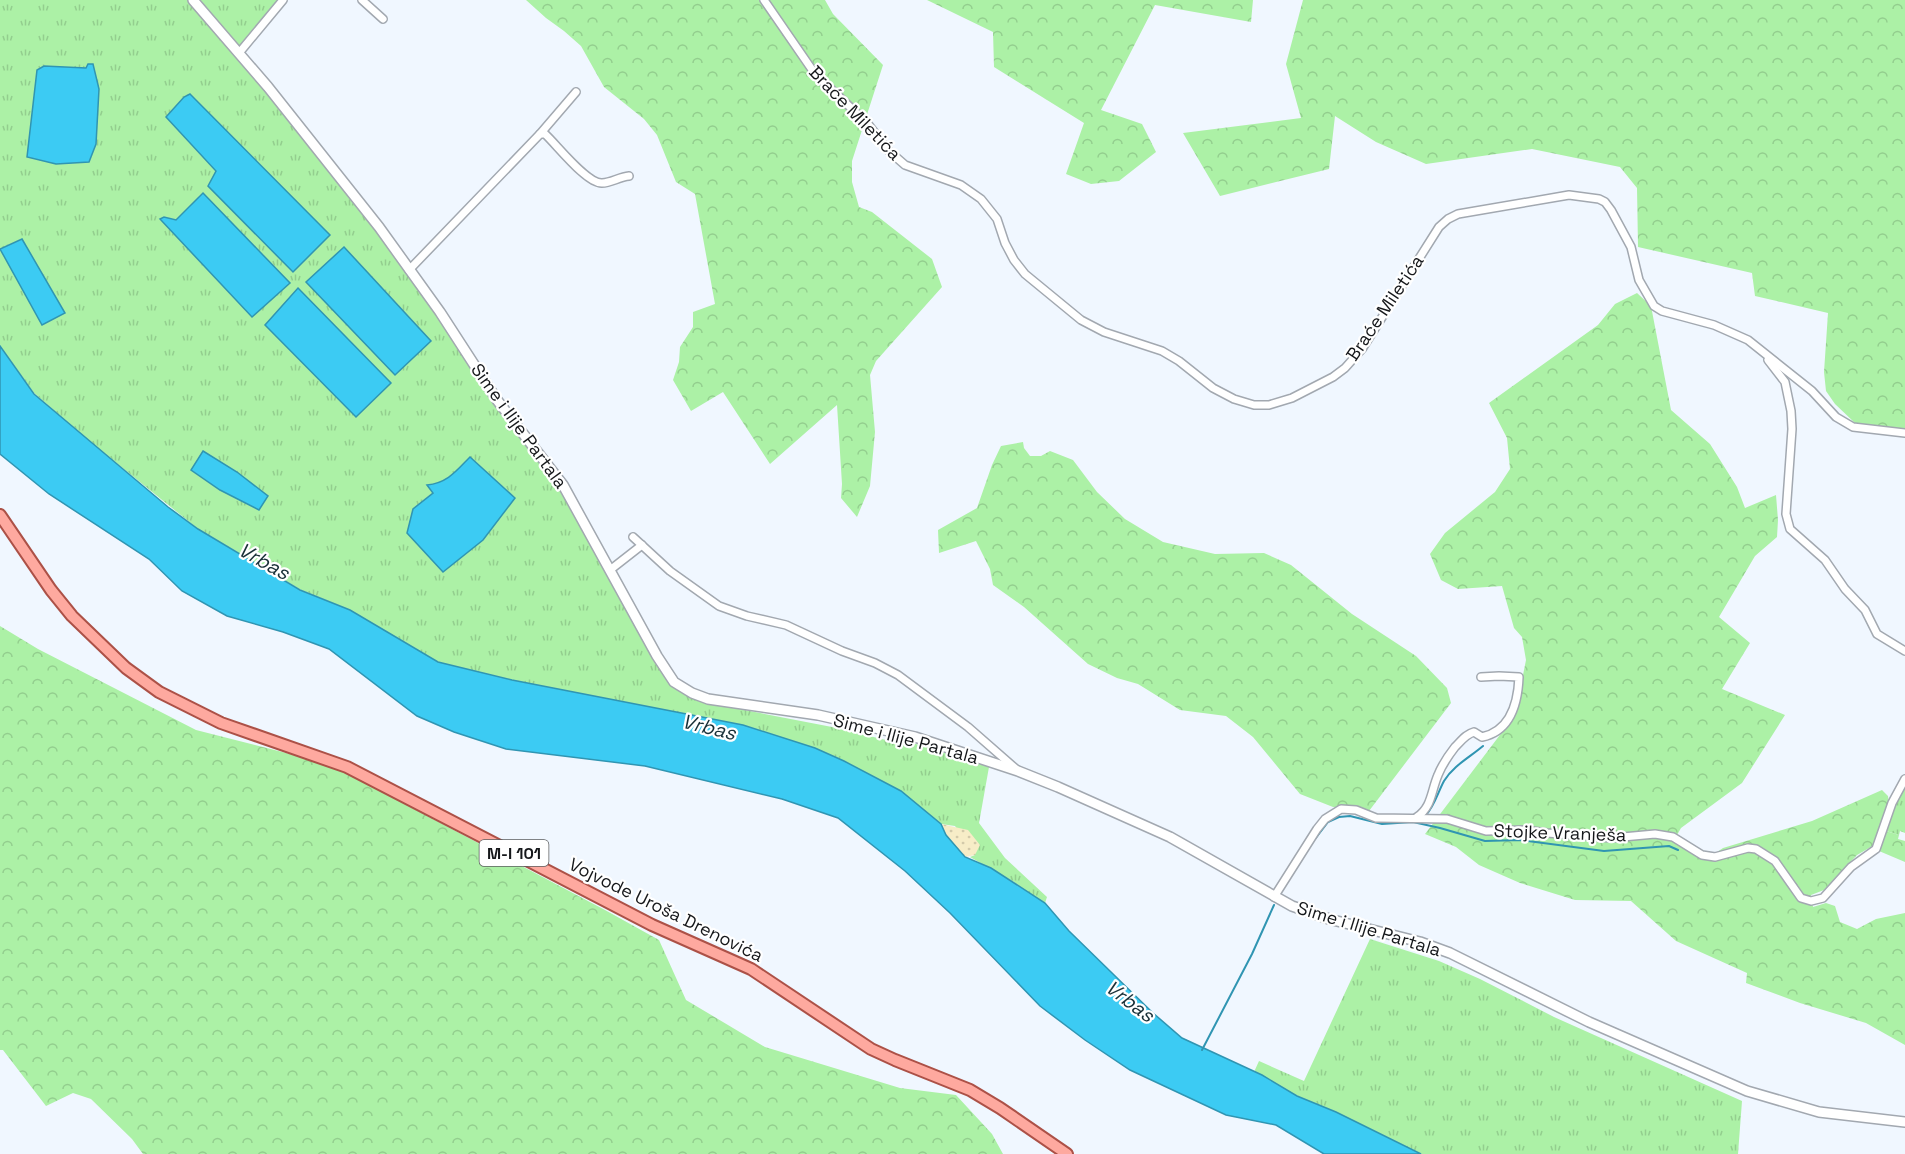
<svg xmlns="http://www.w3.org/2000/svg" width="1905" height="1154" font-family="'Space Grotesk',sans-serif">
	<defs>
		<pattern id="grass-tufts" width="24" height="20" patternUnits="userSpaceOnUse" patternTransform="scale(1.5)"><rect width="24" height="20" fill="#acf1a6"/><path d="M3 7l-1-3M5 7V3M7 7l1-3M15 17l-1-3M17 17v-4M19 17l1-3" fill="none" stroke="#93ce8e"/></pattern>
		<pattern id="forest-crowns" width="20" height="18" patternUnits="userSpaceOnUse" patternTransform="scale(1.5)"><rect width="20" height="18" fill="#acf1a6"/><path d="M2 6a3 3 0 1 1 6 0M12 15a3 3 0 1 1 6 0" fill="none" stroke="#93ce8e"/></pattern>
		<pattern id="sand-dots" width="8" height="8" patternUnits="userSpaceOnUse" patternTransform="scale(1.5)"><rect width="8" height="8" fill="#f7edc7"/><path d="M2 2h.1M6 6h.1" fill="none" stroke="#d3caaa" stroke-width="1.8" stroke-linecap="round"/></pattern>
	</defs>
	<rect width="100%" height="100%" fill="#f0f7ff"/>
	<!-- grass -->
	<g fill="url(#grass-tufts)">
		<path d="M0,0H283L240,53L330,164L548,466L672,685L691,698L703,702L832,727L890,741L916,744L989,767L979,823L1005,858L1047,897L1045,903L1033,897L1014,882L970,857L975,855L955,826L941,824L901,791L848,763L743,725L512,680L438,662L350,610L301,590L198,529L83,436L34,393L0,346Z"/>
		<path d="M1905,784V833L1900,831L1899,835L1886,831L1897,798Z"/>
		<path d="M1370,939L1439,961L1480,979L1554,1017L1742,1101L1738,1154H1421L1336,1112L1297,1096L1254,1072L1259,1061L1304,1081Z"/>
	</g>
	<!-- forest -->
	<g fill="url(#forest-crowns)">
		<path d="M526,0H825L833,14L883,65L852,161V182L859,207L872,212L932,259L942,287L876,361L870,375L875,432L870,486L857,517L841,498L842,484L837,405L770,464L723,392L691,411L673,380L679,362L680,347L693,327V312L715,304L695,194L676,182L657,135L644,119L604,87L581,46L564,31L546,18Z"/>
		<path d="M927,0H1253L1251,22L1155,5L1101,110L1142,124L1156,152L1119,181L1091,184L1066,174L1084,123L994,67L993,32Z"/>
		<path d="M1303,0H1905V428H1882L1855,423L1835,404L1826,391L1824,372L1828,313L1755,296L1752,273L1638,247L1637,188L1620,167L1532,149L1426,164L1376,142L1335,116L1329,169L1220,196L1183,133L1301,118L1286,64Z"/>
		<path d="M1637,293L1651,306L1671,410L1710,444L1737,487L1745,508L1776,495L1778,520L1777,537L1755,556L1719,617L1750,643L1722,689L1785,715L1742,783L1681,828L1673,842L1707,859L1723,848L1812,821L1882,790L1888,796L1889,804L1876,844L1857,855L1824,890L1811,895L1813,907L1826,903L1835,906L1840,922L1857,929L1876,919L1905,913V1045L1866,1023L1800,1003L1746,983L1747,973L1676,941L1631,901L1575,900L1520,883L1479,865L1456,847L1425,834L1515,715L1526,660L1522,637L1514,628L1502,586L1458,589L1441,580L1430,554L1445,533L1495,492L1510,469L1507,438L1489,403L1598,325L1615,304Z"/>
		<path d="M1023,442L1024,448L1030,456H1041L1050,451L1073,460L1097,492L1125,519L1163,542L1215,554L1264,553L1291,565L1352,614L1416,656L1447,688L1451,703L1369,811L1357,807H1333L1300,794L1253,737L1226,716L1180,710L1138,684L1117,678L1088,664L1024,607L993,585L990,569L976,541L939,553L938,530L977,508L992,465L1001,446Z"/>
		<path d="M0,626L38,649L196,730L329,764L605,910L659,940L686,1000L765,1047L900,1088L956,1095L992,1134L1003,1154H143L132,1139L91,1099L73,1093L46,1106L3,1050H0Z"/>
		<path d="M1886,831L1899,835L1898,839L1905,841V862L1879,851Z"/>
	</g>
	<!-- sand -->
	<path fill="url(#sand-dots)" d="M941,824L968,830L980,845L975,855L965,857L946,835Z"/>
	<!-- water -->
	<g fill="#3ccbf3" stroke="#3095b2" stroke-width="1.5">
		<path d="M88,64H93L99,89L96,144L89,162L56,164L27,157L37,70L44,66L86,68Z"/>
		<path d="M190,94L330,235L293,272L208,186L216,171L166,117L184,97Z"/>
		<path d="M203,193L290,283L252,317L160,219L164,217L176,220Z"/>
		<path d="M22,239L65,313L42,325L0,249Z"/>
		<path d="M344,247L431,341L395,375L306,282Z"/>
		<path d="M298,288L391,383L356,417L265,325Z"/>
		<path d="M0,346L34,394L168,507L198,529L300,590L350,610L438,662L512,680L743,725L815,748L844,761L901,791L941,824L946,835L965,857L991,868L1045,903L1069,931L1153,1013L1182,1038L1262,1075L1297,1096L1336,1112L1421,1154H1324L1276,1125L1226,1115L1130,1070L1085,1040L1040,1006L950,913L905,871L838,818L782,799L645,766L506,749L454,732L417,716L329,649L283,632L227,616L182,591L149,559L49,494L0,454Z"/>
		<path d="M203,451L237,472L268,496L259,510L220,490L191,470Z"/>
		<path d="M470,457L515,498L483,540L443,572L407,533L413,509L433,493L427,485C448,483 457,470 470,457Z"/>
	</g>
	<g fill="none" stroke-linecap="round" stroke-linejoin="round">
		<!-- stream -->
		<g stroke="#3095b2" stroke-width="2">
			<path d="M1426,815C1435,805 1438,792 1444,781C1453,766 1470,757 1483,746"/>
			<path d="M1315,839L1328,822L1339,817L1350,816L1382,824L1413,822L1440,828L1485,841L1520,840L1604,851L1669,846L1678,850"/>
			<path d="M1202,1050L1252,954L1274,905"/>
		</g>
		<defs>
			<g id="street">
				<path d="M362,0L383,19"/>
				<path d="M764,0L815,74L868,124L889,151L905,165L961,185L981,199L997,219L1005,243L1014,260L1025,274L1081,320L1104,332L1162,351L1179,361L1213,388L1234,399L1254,405H1269L1292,398L1333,377L1345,368L1362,349L1439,227L1448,219L1458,214L1569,195L1599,199L1605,202L1611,210L1631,247L1639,280L1654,306L1662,311L1714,325L1748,340L1812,391L1836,417L1853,427L1905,433"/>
				<path d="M239,53L283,0"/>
				<path d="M540,134L576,92"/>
				<path d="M409,270L540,134H545C557,145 587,184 602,183C611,183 619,177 629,176"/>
				<path d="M1768,360L1785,382L1791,411L1792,429L1786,514L1790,529L1825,560L1845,589L1865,610L1877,634L1905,651"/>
				<path d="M633,537L670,571L719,606L747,616L786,625L842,651L875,663L898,675L968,727L1016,769"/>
				<path d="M610,570L642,545"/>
				<path d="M1417,817C1432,807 1431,791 1438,775C1442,765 1448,756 1455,747C1461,741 1466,734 1474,732L1482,737C1511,731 1518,702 1519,677L1499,676L1481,677"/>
				<path d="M1274,897L1317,829L1325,819L1341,809L1356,810L1376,818L1447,819L1486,831L1525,830L1547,833L1612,838L1655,834L1673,837L1702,855L1715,857L1748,848L1756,849L1775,861L1801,898L1811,901L1823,898L1851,867L1876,849L1892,803L1905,779"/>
			</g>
			<path id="secondary" d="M193,0L268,87L379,227L440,312L497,400L563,485L657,656L674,682L692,693L708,699L818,715L915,737L1018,771L1058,787L1170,837L1292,906L1329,919L1420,942L1450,953L1589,1022L1747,1091L1819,1112L1905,1122"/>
			<path id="primary" d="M0,515L51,590L72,616L126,668L159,692L221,723L347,767L652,925L751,969L871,1049L895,1060L970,1090L1000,1108L1067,1154"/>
		</defs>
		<!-- street casing -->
		<use href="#street" stroke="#a2a8b0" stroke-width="10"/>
		<!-- secondary casing -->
		<use href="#secondary" stroke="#a2a8b0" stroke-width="12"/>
		<!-- primary casing -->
		<use href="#primary" stroke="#ac5147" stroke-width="14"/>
		<!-- street -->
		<use href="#street" stroke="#fff" stroke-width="7"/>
		<!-- secondary -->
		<use href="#secondary" stroke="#fff" stroke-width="9"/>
		<!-- primary -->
		<use href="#primary" stroke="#fea99f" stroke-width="10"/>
	</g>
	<g text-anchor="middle" stroke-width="4.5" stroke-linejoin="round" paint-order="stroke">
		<!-- shield labels -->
		<rect fill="#fff" stroke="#5b5d5f" stroke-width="1.5" x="479.5" y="840" width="69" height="26" rx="4.5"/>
		<g font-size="16" font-weight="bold" fill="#15171a">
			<text x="514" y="859">M-I 101</text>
		</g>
		<!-- street labels -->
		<g font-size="18" fill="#15171a" stroke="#fff">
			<text transform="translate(855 113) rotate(46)" y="6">Braće Miletića</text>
			<text transform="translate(1385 308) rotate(-56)" y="6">Braće Miletića</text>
			<text transform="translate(519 426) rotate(54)" y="6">Sime i Ilije Partala</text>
			<text transform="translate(906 739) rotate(15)" y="6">Sime i Ilije Partala</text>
			<text transform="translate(1560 833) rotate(2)" y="6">Stojke Vranješa</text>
			<text transform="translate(666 910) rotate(26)" y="6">Vojvode Uroša Drenovića</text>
			<text transform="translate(1369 929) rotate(17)" y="6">Sime i Ilije Partala</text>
		</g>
		<!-- water labels -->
		<g font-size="20" font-style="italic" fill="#193038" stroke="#fff">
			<text transform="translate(264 561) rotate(29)" y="7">Vrbas</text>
			<text transform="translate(709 727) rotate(14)" y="7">Vrbas</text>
			<text transform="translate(1130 1001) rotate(37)" y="7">Vrbas</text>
		</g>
	</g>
</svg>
